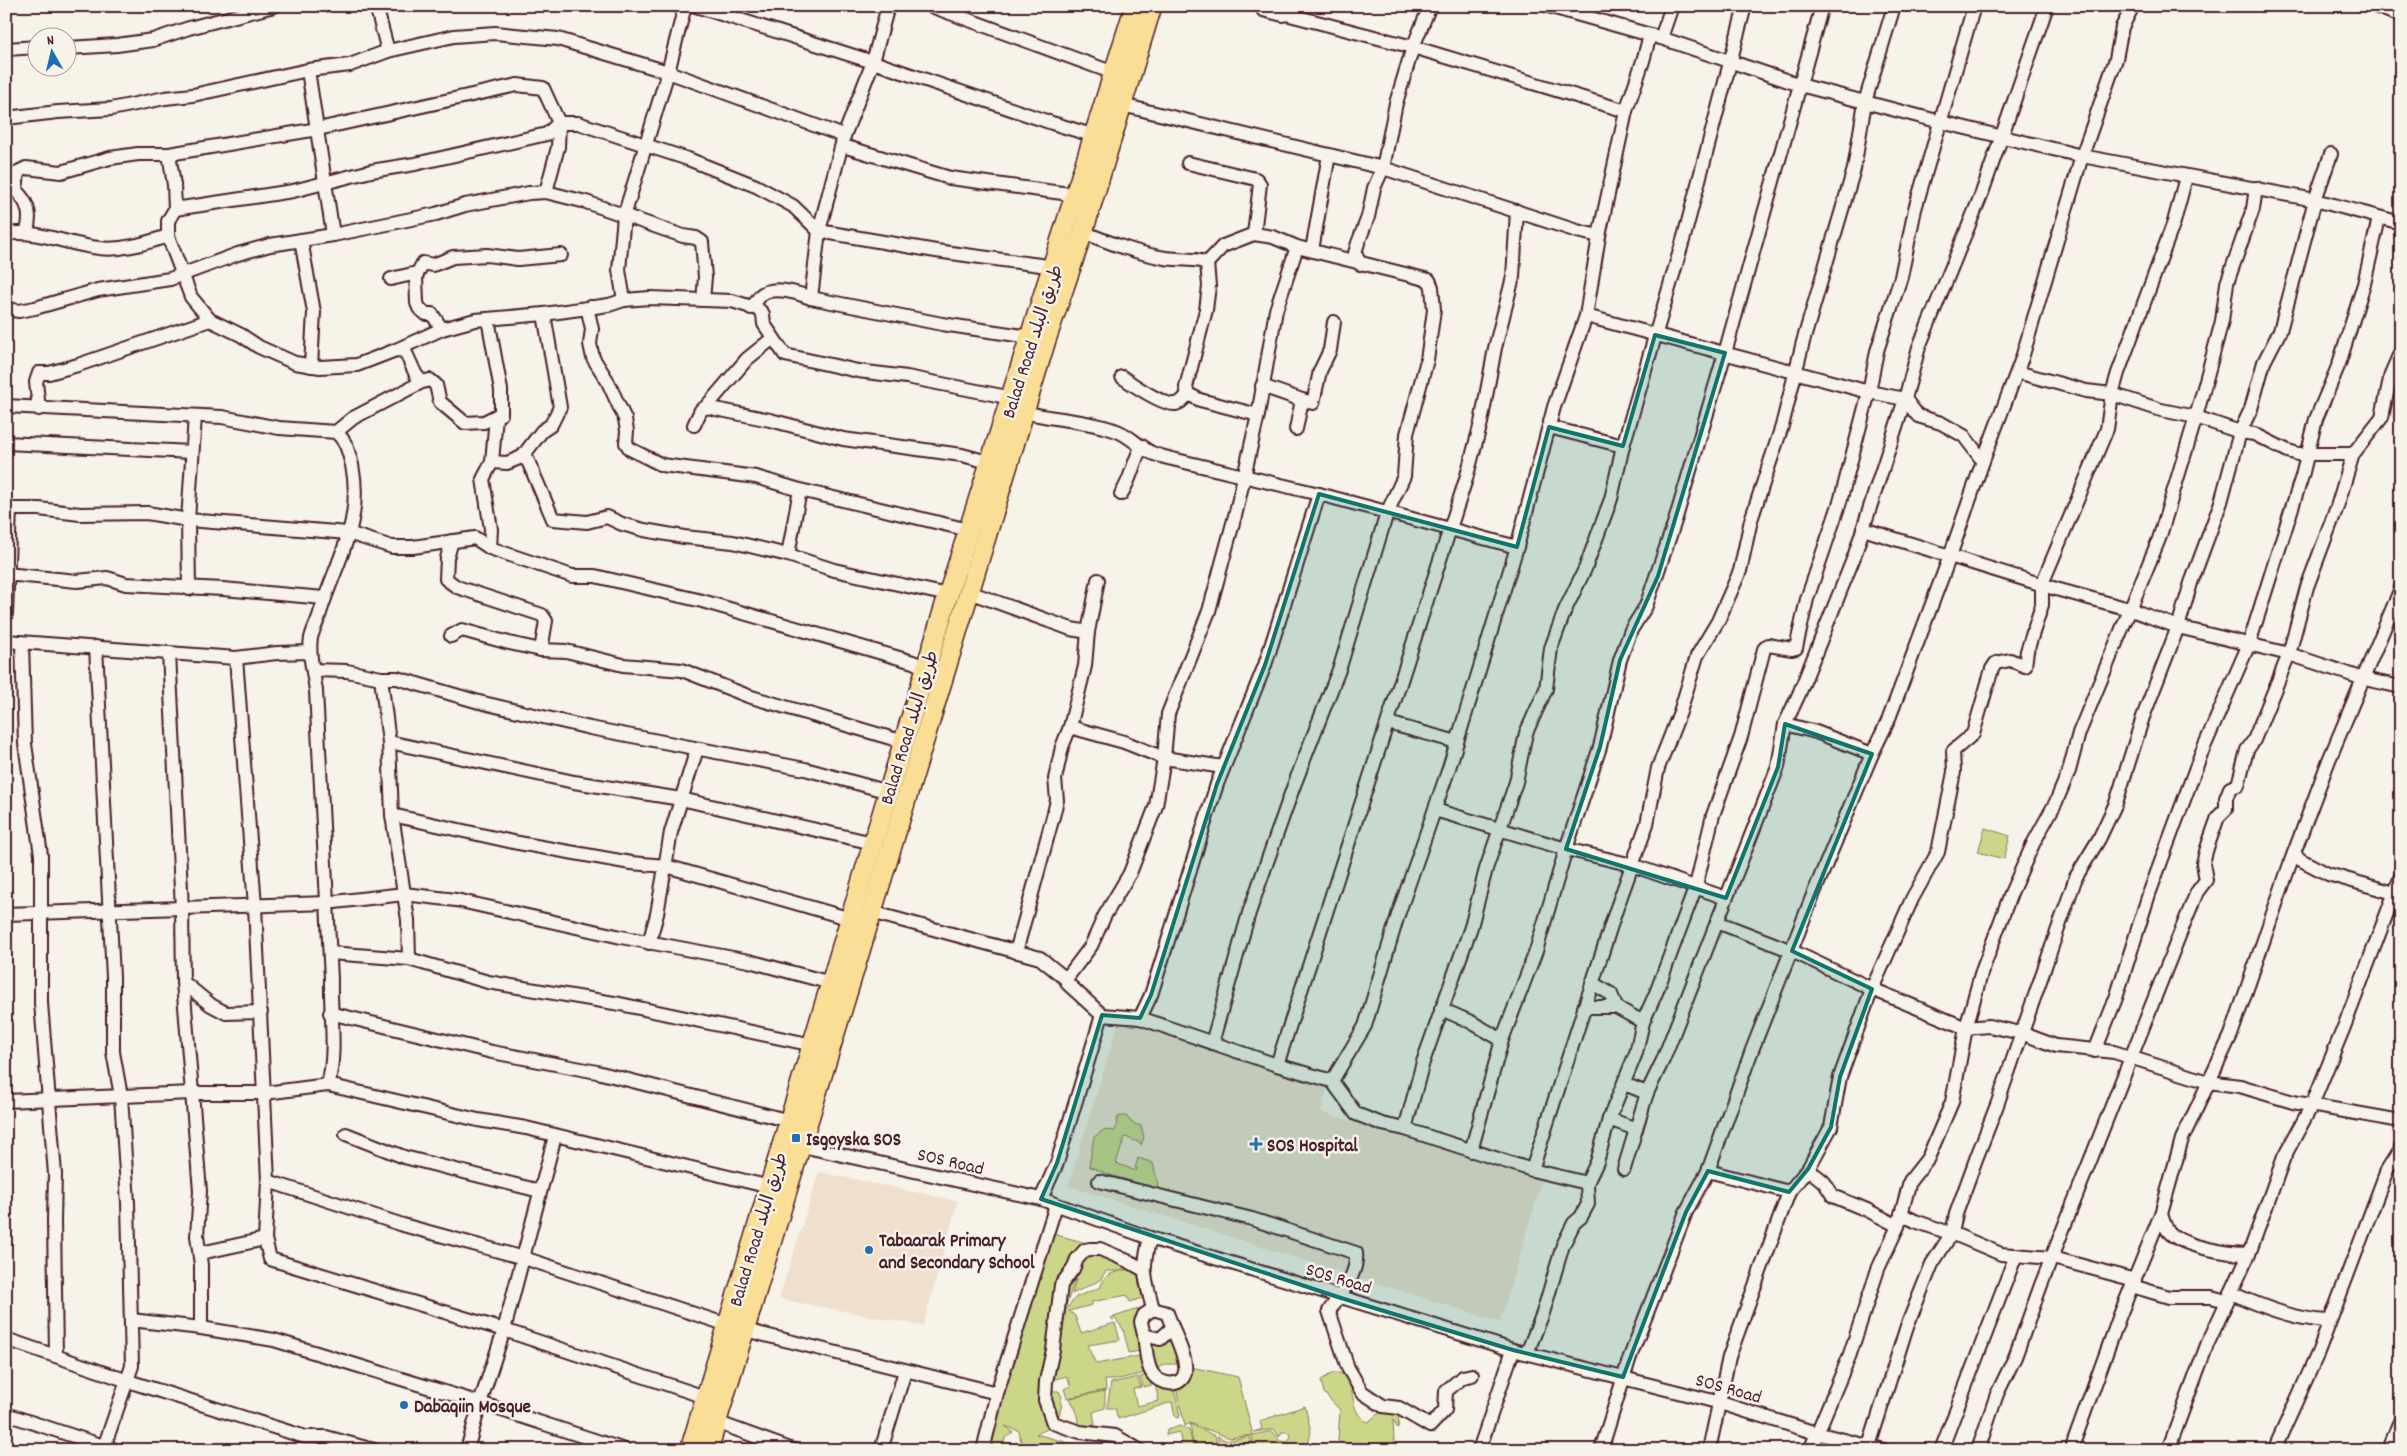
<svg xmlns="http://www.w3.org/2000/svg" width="2407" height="1456" font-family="Dekko,'Playpen Sans Arabic',sans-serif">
	<rect width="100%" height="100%" fill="#f7f3e8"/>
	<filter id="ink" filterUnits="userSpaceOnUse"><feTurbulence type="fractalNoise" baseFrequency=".02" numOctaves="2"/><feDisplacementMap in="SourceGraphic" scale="10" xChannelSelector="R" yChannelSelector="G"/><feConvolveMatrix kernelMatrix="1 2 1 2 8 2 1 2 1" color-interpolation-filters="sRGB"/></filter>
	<g filter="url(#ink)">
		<!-- built -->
		<g fill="#efdfcc">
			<path d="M1120,1018L1329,1082L1321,1112L1543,1177L1500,1322L1068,1186Z"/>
			<path d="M819,1172L958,1201L923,1326L779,1299Z"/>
		</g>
		<!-- green -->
		<g fill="#cbd689" stroke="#8a7a5a">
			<path d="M1985,828L2010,836L2004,859L1978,852Z"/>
			<path d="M1121,1116H1126L1132,1123L1141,1126L1144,1137L1141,1145V1143L1125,1137L1116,1163L1136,1171L1137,1168H1135L1138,1158L1153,1163L1158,1185L1157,1189L1110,1175L1089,1166L1094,1137L1104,1130L1115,1131L1118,1117Z"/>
			<path d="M1053,1234L1139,1257L1140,1261H1134L1096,1246H1079L1088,1253L1083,1259L1099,1254L1130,1264L1132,1268L1119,1271H1106L1100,1280L1072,1294L1081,1261L1064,1312L1076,1297L1101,1287C1103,1270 1128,1270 1142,1267L1148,1292L1145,1297L1130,1302L1127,1295L1092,1302V1305L1069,1311L1075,1316L1081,1333L1115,1323L1120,1340L1087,1345L1096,1364L1145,1355L1150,1372L1114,1380H1105L1106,1390L1067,1398L1064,1389L1071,1386L1067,1376L1051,1380L1053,1391H1059L1062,1397L1060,1403L1062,1405L1059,1415L1050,1417L1051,1380L1058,1359L1062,1316C1059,1324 1060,1331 1059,1339C1055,1372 1043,1393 1052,1427L1036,1434L1095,1450H1042L1021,1442L1019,1431L1005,1426L1013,1432L1005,1438L1004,1442L1028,1450H985L988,1419Z"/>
			<path d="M1147,1306L1144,1350L1129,1353L1123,1329L1115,1318L1113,1320L1111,1318Z"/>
			<path d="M1171,1337L1182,1364H1166L1153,1371L1147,1339Z"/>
			<path d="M1186,1366L1238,1377L1253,1435L1272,1431L1280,1441L1288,1442L1291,1436L1287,1432H1282L1279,1437L1274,1429L1254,1432L1262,1429L1260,1421L1305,1406L1311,1432L1307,1450H1254L1252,1435L1230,1438L1190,1423L1185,1426L1175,1384Z"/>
			<path d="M1333,1373H1340C1359,1383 1346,1413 1368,1422L1379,1413H1387L1392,1410L1399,1414L1398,1429L1393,1420L1394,1441L1392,1450H1345L1348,1446L1338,1441L1340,1410L1324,1393L1321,1380Z"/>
			<path d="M1151,1374L1173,1385L1180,1416L1178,1418L1175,1417L1172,1402L1118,1419L1115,1408H1107L1111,1383L1138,1377L1141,1387L1133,1389L1137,1406L1159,1401L1155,1384L1143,1387L1140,1377Z"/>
			<path d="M1105,1391V1408L1093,1412L1095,1425L1079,1427L1076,1410L1070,1398Z"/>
			<path d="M1190,1424L1215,1436L1218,1448L1220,1447L1217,1436L1227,1441L1250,1436L1253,1450H1194Z"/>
			<path d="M1181,1426L1189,1430L1194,1450H1183L1179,1432L1166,1435L1167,1429Z"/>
		</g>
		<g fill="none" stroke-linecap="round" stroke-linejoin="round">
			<defs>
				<g id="minor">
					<path d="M376,6L388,51"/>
					<path d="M696,6L873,62L1052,123L1095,136"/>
					<path d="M931,6L1114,73"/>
					<path d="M1264,6L1263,10L1283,15L1286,14L1413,47L1626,111"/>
					<path d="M1548,6L1661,38L1800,85L1941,122L2082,156L2315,200L2401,223"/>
					<path d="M2047,6L1982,193L1919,347L1905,399L1863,529L2056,589L2129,609L2178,627L2289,654L2364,679L2401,687"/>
					<path d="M2375,6L2401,16"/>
					<path d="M1661,38L1672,6"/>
					<path d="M68,48L117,45L153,40L189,28L274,6"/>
					<path d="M6,49L38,47"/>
					<path d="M308,70L333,235"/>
					<path d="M1122,105L1383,168L1577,231L1599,236L1586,316L1554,407L1517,547"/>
					<path d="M6,118L58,112L111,109L165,98L193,95L308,70L350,65L388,51L454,36L495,33L558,39L668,72L844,136"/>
					<path d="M843,146L950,178L1077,195"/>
					<path d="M169,154L174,185L175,209L168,221V236L191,297L210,320L241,335L259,347L295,363L320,367L357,365L396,350L442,329L475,320L544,314L609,305L624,300L650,298L732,301L758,309L763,314L764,324L785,355L858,371L907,377L1012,398"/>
					<path d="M1188,163L1256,179L1260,184L1254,234"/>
					<path d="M175,209L293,191L371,171L415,164L547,134L559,123H578L688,159L756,186L793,206L819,231L844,136L873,62L888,6"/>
					<path d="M1083,232C1110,243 1136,253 1165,258C1177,260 1198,258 1207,263L1223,246L1254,234L1273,237L1297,247L1429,280L1432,287L1434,310L1427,360L1407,434L1404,476L1387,513L1340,667L1293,788L1249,913L1212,1043"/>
					<path d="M26,233C32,218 29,202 16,191L18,172L26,168L61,172L110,158L138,154H169L318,129L517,85L543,88L559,123L558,147L546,192"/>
					<path d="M6,234C37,229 68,245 99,248C122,251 146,243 168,236"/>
					<path d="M1599,236L1626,111L1643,61L1650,35"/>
					<path d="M301,240L314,312L311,366"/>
					<path d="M1312,250L1329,155"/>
					<path d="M1207,263L1209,286L1206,310L1186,387L1188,394L1200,400L1258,415"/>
					<path d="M1360,264L1355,253L1358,243L1368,217L1374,188L1383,168L1396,103L1413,47L1430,6"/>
					<path d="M391,279L417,273"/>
					<path d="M811,298L819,231L936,251L1055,267"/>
					<path d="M624,300L619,270L624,216L668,72L685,6"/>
					<path d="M591,307L588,311L592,329L590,344L593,358L607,380L625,419L627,431L626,443L630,449L662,465L756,477L800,490L969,530"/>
					<path d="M751,308C755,304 757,299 761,295C772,285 799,293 811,298L942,324L1030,337"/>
					<path d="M6,309L19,311L35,308L98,290L170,279L238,254L270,245L333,235L436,214L465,205L529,193L546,192L586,202L683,236L696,238L702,242L705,277L703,300"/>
					<path d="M1586,316L1869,392L1905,399L1918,416L1941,423L1964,436L1983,461"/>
					<path d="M488,319L501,390V414L496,416L492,462L483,479L491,529L490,548"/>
					<path d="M442,329L432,314H426L419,308L417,303L416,276L423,263L433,265L453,257L487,255L518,259L561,255"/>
					<path d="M396,350L405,351L416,375L422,382L430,380L436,385L440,402L465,423L484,422L496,416"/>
					<path d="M2017,372L2086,391L2112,394L2161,410L2196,417L2240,432L2254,434L2288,451L2298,454H2353"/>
					<path d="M1122,377C1132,384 1164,406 1176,404C1181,403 1185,398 1188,394"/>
					<path d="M1262,386L1302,400"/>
					<path d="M6,406L222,417L279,428L336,432C347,442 348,451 352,465C364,522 336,561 320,613C318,621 313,629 311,638C308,656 314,673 316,691L331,979C330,1015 337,1050 328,1085"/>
					<path d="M706,407L770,420L843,439L962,455L992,463"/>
					<path d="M39,409L36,382L39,373H49L78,365L210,320"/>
					<path d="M1024,412C1055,420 1087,420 1117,431C1130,436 1138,446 1150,452C1155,455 1162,456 1168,458L1319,494L1517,547L1449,768L1398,915L1365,1026L1332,1081"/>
					<path d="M694,425L701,410L706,407L747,359L773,338"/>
					<path d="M1549,427L1623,446"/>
					<path d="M1296,429L1302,400L1313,403L1320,371L1330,350L1334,322"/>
					<path d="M336,432L353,418L422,382"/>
					<path d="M6,443L192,452"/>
					<path d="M522,457L542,431L551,425L560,407L544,314"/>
					<path d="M492,462L507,463L522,457L528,461L553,519L587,522L607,517L622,524L644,530L684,537L733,542L788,555L834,570L948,595"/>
					<path d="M1121,494C1131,480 1133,462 1142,446"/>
					<path d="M6,509H39L80,514L147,513L188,520L348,533L392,547H413L475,538L490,548L510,555L572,576H595L702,601L913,662L926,668"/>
					<path d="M1863,529L1854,557L1799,694L1785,724L1778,767L1717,922L1792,951L1872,989L1966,1028L1989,1026L2021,1033L2056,1046L2114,1052L2208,1082L2240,1086L2293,1102L2401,1121"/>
					<path d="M452,541L447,558L446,579L457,587L542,615L546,621L541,650"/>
					<path d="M788,555L800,490"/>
					<path d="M6,574L77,581L107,578L126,584L223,589L324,598"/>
					<path d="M189,589L188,520L195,416"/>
					<path d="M969,592L1071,629L1088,632"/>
					<path d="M6,614L10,509"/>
					<path d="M451,636L462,630L509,643L541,650L566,651L623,665L682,670L748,696L904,742"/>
					<path d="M6,641L236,658L255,906L268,1181L265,1239L270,1259L504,1330L705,1397"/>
					<path d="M22,643L25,744L41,855V1003L55,1174L54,1221L56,1355"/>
					<path d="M96,647L113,977V1052L121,1096L128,1203L132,1366L103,1450"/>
					<path d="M169,653L182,909L183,982L200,1191L197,1236L201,1265V1328"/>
					<path d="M236,658L277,653L310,652"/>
					<path d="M313,670L347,671L381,678H397L479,702L590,728L805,769L889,792"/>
					<path d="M381,678L389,742L392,815L408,920L409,959"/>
					<path d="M1388,723L1457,742"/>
					<path d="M1785,724L1816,732L1872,754"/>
					<path d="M389,742L574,782L681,799L873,843"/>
					<path d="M1223,767L1164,758L1168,714L1209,611L1236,512L1258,415L1276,310L1297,247"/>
					<path d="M1435,810L1566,849L1600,747L1620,660L1631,630L1646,606L1675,521L1725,353L1822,6"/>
					<path d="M392,815L513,842L631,863L666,866L851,919"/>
					<path d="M2294,854L2301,860L2328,874L2401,895"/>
					<path d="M871,912L1040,958L1066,979L1068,984L1102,1015L1140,1018L1277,1065L1332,1081L1356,1114L1382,1124L1405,1129L1532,1170L1587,1183"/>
					<path d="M6,914L326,903L404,894L456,900L621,937L749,961L831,983"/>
					<path d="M649,943L657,914L671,832L697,749"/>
					<path d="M1016,952L1054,813L1057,800L1055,779L1062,747L1070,727L1085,666L1088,632L1098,580"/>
					<path d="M330,953L409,959L488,982L620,1004L813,1045"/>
					<path d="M1066,979L1091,946L1105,915L1130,873L1156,806L1164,758L1124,742L1070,727"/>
					<path d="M183,982L211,1005L226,1013L261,1012"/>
					<path d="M1592,983L1611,994L1616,1007L1643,1022"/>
					<path d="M1584,1007H1616"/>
					<path d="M1441,1009L1471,1022L1502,1040"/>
					<path d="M330,1013L492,1052L597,1072L790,1121"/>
					<path d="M1140,1018L1151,995L1217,784L1265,665L1319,494"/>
					<path d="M2095,1051L2116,998L2149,894L2201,754L2249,644L2302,476L2316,419L2339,364L2364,284L2379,218"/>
					<path d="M1277,1065L1466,479L1481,423L1495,348L1513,277L1517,211"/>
					<path d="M1647,1093L1663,1060L1717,922"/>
					<path d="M6,1101L192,1093H265L328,1085L478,1120L526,1128L770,1187"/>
					<path d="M1609,1119L1636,1129L1647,1093L1624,1084"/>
					<path d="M1405,1129L1423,1062L1471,927L1486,869L1516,782L1526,733L1546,689L1551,648L1565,610L1585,569L1611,499L1623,446L1684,237L1745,6"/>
					<path d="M346,1134L404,1157L540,1191"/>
					<path d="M793,1144L1041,1199L1150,1238L1513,1350L1717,1402L1816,1433L1884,1450"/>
					<path d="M1471,1151L1502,1040L1536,951L1566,849L1632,865L1726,898"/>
					<path d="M1624,1169L1636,1129"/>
					<path d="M1808,1169L1831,1127L1840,1077L1872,989L1912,899L1938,852L1954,772L1953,751L1973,734L1992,669L1996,663L2010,660L2025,666L2027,651L2042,605V584L2107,429L2112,394L2118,373L2174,222L2186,177"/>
					<path d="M1532,1170L1616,910L1647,824L1658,768L1680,712L1697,656L1718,621L1740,571L1751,520L1782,426L1803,342L1854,169L1865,102L1894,6"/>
					<path d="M1708,1171L1789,1192L1808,1169L1824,1182L1833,1196L1867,1210L1898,1226"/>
					<path d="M268,1181L403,1225L524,1258L728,1325"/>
					<path d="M1099,1181L1252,1219L1356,1253C1358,1276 1340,1294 1329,1311L1348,1368L1362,1392L1383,1406L1399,1408L1430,1426L1445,1410L1446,1391L1463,1377L1472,1375"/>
					<path d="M1041,1199L1057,1163L1102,1015"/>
					<path d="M1901,1214L1915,1221L1961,1237L2001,1254L2053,1258L2135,1280"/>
					<path d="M2161,1214C2163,1220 2165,1228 2169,1232C2183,1247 2229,1254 2249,1254"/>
					<path d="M1150,1238C1141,1271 1145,1277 1153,1309"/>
					<path d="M201,1253L265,1239"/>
					<path d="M2132,1286L2169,1297H2211L2227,1301"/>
					<path d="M2231,1293C2261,1306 2295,1320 2329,1321"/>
					<path d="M1153,1309L1167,1313L1174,1331L1170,1330L1160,1339L1144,1335L1141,1322L1144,1315Z"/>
					<path d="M131,1320L201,1328L274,1340L480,1403L625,1450"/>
					<path d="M745,1330L997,1393"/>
					<path d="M1144,1335C1146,1346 1146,1364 1152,1373C1159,1385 1182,1389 1185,1372C1187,1359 1178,1343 1174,1331"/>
					<path d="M6,1339L128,1381L305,1437H326L374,1450"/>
					<path d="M1527,1353L1543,1313L1563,1245L1574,1223L1581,1217L1588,1204L1587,1183L1597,1162L1609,1119L1636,1053L1643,1022L1656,993L1696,886L1713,815L1741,737L1764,649L1768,645L1792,649L1796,648L1807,599L1840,502L1869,392L1877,351L1901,277L1915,209L1974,6"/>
					<path d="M6,1414L116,1450"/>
					<path d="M716,1422L793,1450"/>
					<path d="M1869,1446L1907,1326L1932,1264L1952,1233L1956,1214L1976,1159L1997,1105L2076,877L2099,839L2116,803L2143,717L2178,627L2191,583L2221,502L2240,432L2251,409L2264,362L2280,331L2315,200L2331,154"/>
					<path d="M467,1450L480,1403L504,1330L555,1136"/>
					<path d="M881,1450L905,1371"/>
					<path d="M983,1450L997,1393L1056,1205"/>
					<path d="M1139,1450L1115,1436L1080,1432L1053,1423L1045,1400L1046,1381L1053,1350L1061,1285L1073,1269L1077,1259L1085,1250L1090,1249H1100L1130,1262L1144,1270"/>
					<path d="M1479,1450L1513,1350"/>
					<path d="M1601,1450L1630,1357L1686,1212L1708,1171L1752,1050L1813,895L1872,754L1888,721L1950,556L1983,461L2022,358L2082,156L2116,59L2122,27L2133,6"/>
					<path d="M1709,1450L1729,1357L1789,1192"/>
					<path d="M1810,1450L1849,1357L1878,1269L1898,1226L1910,1181L1928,1158L1952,1102L1966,1028L1981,974L2011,893L2034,842L2056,802L2069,771L2079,733L2159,539L2196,417L2222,321L2227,283L2253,209L2256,188"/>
					<path d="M1941,1450L2016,1255"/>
					<path d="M1978,1450L1997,1394L2015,1357L2041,1285L2183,926L2197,892L2206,880L2203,863L2207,848L2218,817L2226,809V798L2230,788L2238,785L2247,750L2254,740L2289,654L2307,587L2337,507L2353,454L2382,417L2391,374L2401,351"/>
					<path d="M2071,1450L2120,1315L2161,1214L2182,1139L2231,1035L2292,858L2329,760L2401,588"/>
					<path d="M2168,1450L2207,1345L2249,1254L2284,1157L2312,1105L2344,1027L2401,876"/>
					<path d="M2274,1450L2318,1353L2387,1170L2401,1148"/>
					<path d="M2389,1450L2401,1419"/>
				</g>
				<g id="highway">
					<path d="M690,1450L948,595C1011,399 1074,203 1135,6"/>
					<path d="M708,1450L1046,340L1083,232L1152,6"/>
				</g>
			</defs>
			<!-- minor casing -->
			<use href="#minor" stroke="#4a1f2b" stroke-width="16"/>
			<!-- highway casing -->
			<use href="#highway" stroke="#4a1f2b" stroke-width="22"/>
			<!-- minor -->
			<use href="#minor" stroke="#f7f3e8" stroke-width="12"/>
			<!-- highway -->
			<use href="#highway" stroke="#fbde96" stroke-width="19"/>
		</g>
	</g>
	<!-- marked area -->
	<path fill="#0f766e" fill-opacity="0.2" stroke="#0f766e" stroke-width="4" stroke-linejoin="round" d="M1655,335L1725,353L1658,576L1620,660L1600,747L1566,849L1726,898L1778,767L1785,724L1872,754L1792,951L1872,989L1840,1077L1831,1127L1808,1169L1789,1192L1708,1171L1686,1212L1623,1377L1513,1350L1341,1298L1041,1199L1057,1163L1102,1015L1140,1018L1151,995L1217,784L1265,665L1319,494L1517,547L1549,427L1623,446Z"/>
	<!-- markers -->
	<g fill="#1f6fb2" stroke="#f7f3e8" stroke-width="2">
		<rect x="791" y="1133" width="10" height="10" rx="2.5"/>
		<path d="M1253.5 1136.5h5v5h5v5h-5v5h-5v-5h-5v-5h5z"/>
		<circle cx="869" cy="1250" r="5"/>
		<circle cx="404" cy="1405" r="5"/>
	</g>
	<g text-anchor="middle" stroke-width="5" stroke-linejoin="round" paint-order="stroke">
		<!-- street labels -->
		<g font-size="19" fill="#4a1f2b" stroke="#f7f3e8">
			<text transform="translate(1031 341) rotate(-72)" y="7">Balad Road طريق البلد</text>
			<text transform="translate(908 727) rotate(-73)" y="7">Balad Road طريق البلد</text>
			<text transform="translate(951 1160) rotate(13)" y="7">SOS Road</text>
			<text transform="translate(757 1229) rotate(-73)" y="7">Balad Road طريق البلد</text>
			<text transform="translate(1339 1277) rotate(17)" y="7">SOS Road</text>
			<text transform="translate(1729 1387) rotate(16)" y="7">SOS Road</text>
		</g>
		<!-- poi labels -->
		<g font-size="19" font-weight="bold" fill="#4a1f2b" stroke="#f7f3e8" text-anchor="start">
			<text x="806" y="1145">Isgoyska SOS</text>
			<text x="1267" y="1151">SOS Hospital</text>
			<text x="879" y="1246">Tabaarak Primary<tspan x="879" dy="22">and Secondary School</tspan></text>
			<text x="414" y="1412">Dabaqiin Mosque</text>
		</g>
	</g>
	<!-- margin -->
	<rect width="2407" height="1456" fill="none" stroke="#f7f3e8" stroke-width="25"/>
	<rect x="12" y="12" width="2382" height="1431" fill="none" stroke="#4a1f2b" stroke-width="2" filter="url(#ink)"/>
	<!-- north arrow -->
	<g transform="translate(52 52) rotate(352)"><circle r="24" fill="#f7f3e8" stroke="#b29e9c"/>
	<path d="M0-4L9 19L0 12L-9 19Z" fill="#1f6fb2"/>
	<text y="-8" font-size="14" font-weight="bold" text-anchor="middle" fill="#4a1f2b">N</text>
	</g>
</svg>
